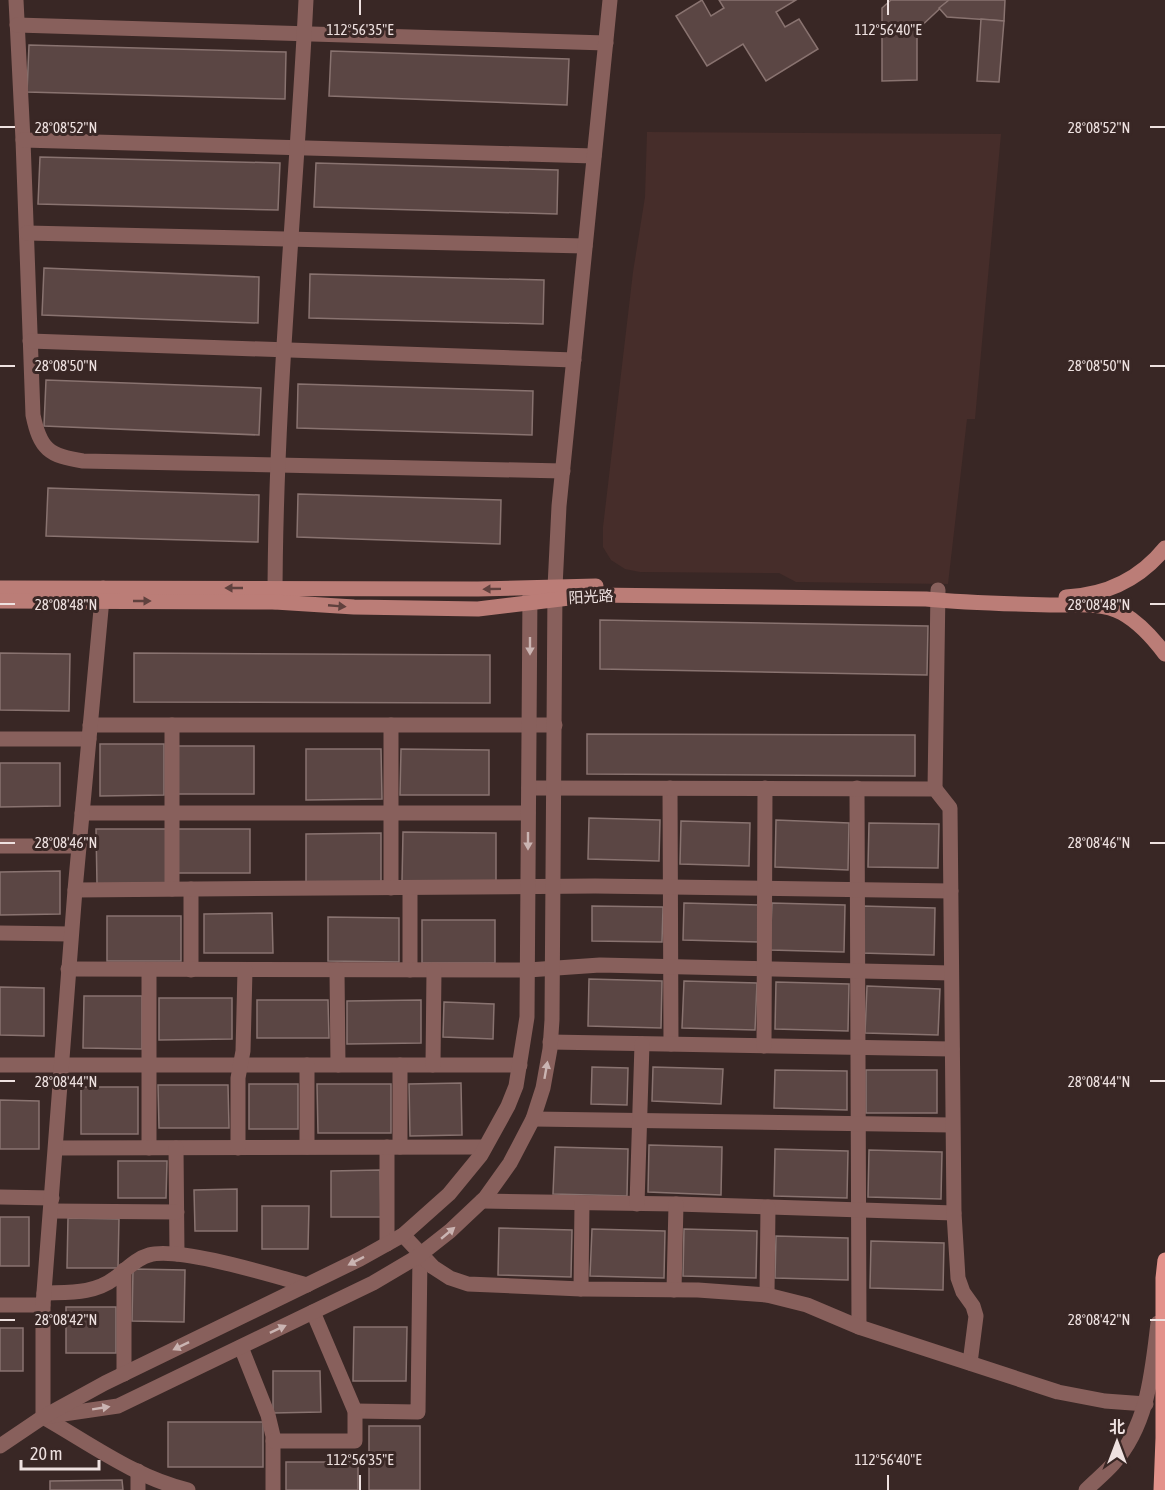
<svg xmlns="http://www.w3.org/2000/svg" width="1165" height="1490" font-family="'Asap Condensed','Noto Sans SC',sans-serif">
	<rect width="100%" height="100%" fill="#392725"/>
	<!-- built -->
	<path fill="#462d2a" d="M647,132L1001,134L975,419H967L948,584L796,582L779,573L640,572L625,569L611,560L603,547V527L633,272L645,197Z"/>
	<!-- building -->
	<g fill="#5b4644" stroke="#897370" stroke-width="1.5">
		<path d="M702,0L711,16L724,8L719,0H796L776,12L785,27L799,19L818,49L766,81L743,44L707,66L676,16Z"/>
		<path d="M891,0H949L917,30V80L882,81V8Z"/>
		<path d="M949,0H1005L1004,21L947,17L939,8Z"/>
		<path d="M981,19L1004,21L999,82L977,81Z"/>
		<path d="M29,45L286,52L285,99L27,92Z"/>
		<path d="M331,51L569,59L567,105L329,96Z"/>
		<path d="M40,157L280,163L278,210L38,204Z"/>
		<path d="M316,163L558,170L557,214L314,207Z"/>
		<path d="M44,268L259,277L258,323L42,315Z"/>
		<path d="M310,274L544,280L543,324L309,318Z"/>
		<path d="M46,380L261,388L259,435L44,426Z"/>
		<path d="M298,384L533,391L532,435L297,428Z"/>
		<path d="M48,488L259,495L258,542L46,536Z"/>
		<path d="M298,494L501,500L500,544L297,537Z"/>
		<path d="M600,620L928,626L927,675L600,669Z"/>
		<path d="M0,653L70,654L69,711L0,710Z"/>
		<path d="M134,653L490,655V703L134,702Z"/>
		<path d="M587,734L915,735V776L587,774Z"/>
		<path d="M100,744H164V795L100,796Z"/>
		<rect x="177" y="746" width="77" height="48"/>
		<path d="M306,749H381L382,799L306,800Z"/>
		<path d="M401,749L489,750V795H400Z"/>
		<path d="M0,763H60V806L0,807Z"/>
		<path d="M589,818L660,820L659,861L588,859Z"/>
		<path d="M776,820L849,823L848,870L775,867Z"/>
		<path d="M681,821L750,823L749,866L680,864Z"/>
		<path d="M869,823L939,824L938,868L868,867Z"/>
		<path d="M96,829H167V883L97,884Z"/>
		<rect x="177" y="829" width="73" height="44"/>
		<path d="M403,832L496,833V882L402,881Z"/>
		<path d="M381,833V885H306V834Z"/>
		<path d="M60,871V914L0,915V872Z"/>
		<path d="M684,903L759,905L758,942L683,940Z"/>
		<path d="M772,903L845,905L844,952L770,950Z"/>
		<path d="M592,906L663,907L662,942L592,941Z"/>
		<path d="M862,906L935,908L934,955L861,953Z"/>
		<path d="M272,913L273,953H204V914Z"/>
		<rect x="107" y="916" width="74" height="45"/>
		<path d="M328,917L399,918V962L328,961Z"/>
		<rect x="422" y="920" width="73" height="43"/>
		<path d="M589,979L662,981L661,1028L588,1026Z"/>
		<path d="M684,981L757,983L755,1030L682,1028Z"/>
		<path d="M776,982L849,984L848,1031L775,1029Z"/>
		<path d="M867,986L940,989L938,1035L865,1033Z"/>
		<path d="M0,987L44,988V1036L0,1035Z"/>
		<path d="M84,996H142V1049L83,1048Z"/>
		<path d="M159,998H232V1039L159,1040Z"/>
		<path d="M257,1000H328L329,1038H257Z"/>
		<path d="M421,1000V1043L347,1044V1001Z"/>
		<path d="M444,1002L494,1004L493,1039L443,1037Z"/>
		<path d="M592,1067L628,1068L627,1105L591,1104Z"/>
		<path d="M653,1067L723,1069L721,1104L652,1101Z"/>
		<path d="M775,1070L847,1071V1110L774,1108Z"/>
		<rect x="866" y="1070" width="71" height="43"/>
		<path d="M461,1083L462,1135L410,1136L409,1084Z"/>
		<rect x="249" y="1084" width="49" height="45"/>
		<path d="M317,1084H391V1133H318Z"/>
		<path d="M158,1085H228L229,1128H159Z"/>
		<rect x="81" y="1087" width="57" height="47"/>
		<path d="M0,1100L39,1101V1149H0Z"/>
		<path d="M649,1145L722,1147L721,1195L648,1192Z"/>
		<path d="M555,1147L628,1149L627,1196L553,1194Z"/>
		<path d="M775,1149L848,1151L847,1198L774,1196Z"/>
		<path d="M869,1150L942,1152L941,1199L868,1197Z"/>
		<path d="M118,1161H167L166,1198H118Z"/>
		<path d="M380,1170L381,1217H331V1171Z"/>
		<path d="M237,1189V1231H195L194,1190Z"/>
		<path d="M262,1206H309L308,1249H262Z"/>
		<rect x="0" y="1217" width="29" height="49"/>
		<path d="M68,1218L119,1219L118,1268H67Z"/>
		<path d="M499,1228L572,1230L571,1277L498,1275Z"/>
		<path d="M592,1229L665,1231L664,1278L590,1276Z"/>
		<path d="M684,1229L757,1231L756,1278L683,1276Z"/>
		<path d="M776,1236L848,1238V1280L775,1278Z"/>
		<path d="M871,1241L944,1243L943,1290L870,1288Z"/>
		<path d="M133,1269L185,1270L184,1322L132,1321Z"/>
		<rect x="66" y="1307" width="50" height="46"/>
		<path d="M354,1327H407L406,1381H353Z"/>
		<rect x="0" y="1328" width="23" height="43"/>
		<path d="M273,1371H320L321,1412L273,1413Z"/>
		<rect x="168" y="1422" width="95" height="45"/>
		<rect x="369" y="1426" width="51" height="64"/>
		<rect x="286" y="1462" width="72" height="28"/>
		<path d="M122,1480L123,1490H50V1481Z"/>
	</g>
	<g fill="none" stroke-linecap="round" stroke-linejoin="round">
		<!-- lane -->
		<g stroke="#88605c" stroke-width="15">
			<path d="M16,0L23,140L33,415C40,449 49,456 83,461L563,471"/>
			<path d="M17,25L606,43"/>
			<path d="M23,140L594,156"/>
			<path d="M27,233L585,246"/>
			<path d="M30,341L574,360"/>
			<path d="M172,725V889"/>
			<path d="M0,739H89"/>
			<path d="M670,788L671,1044"/>
			<path d="M857,788L859,1327"/>
			<path d="M82,813H528"/>
			<path d="M0,846H79"/>
			<path d="M391,888V725"/>
			<path d="M410,888V970"/>
			<path d="M191,889V970"/>
			<path d="M75,890L595,886L951,891"/>
			<path d="M0,933L71,934"/>
			<path d="M68,969L528,970L600,965L951,973"/>
			<path d="M149,970V1148"/>
			<path d="M337,970L338,1065"/>
			<path d="M550,1042L952,1049"/>
			<path d="M764,1046L765,788"/>
			<path d="M0,1065H520"/>
			<path d="M307,1065V1147"/>
			<path d="M433,1065L434,970"/>
			<path d="M533,1119L952,1125"/>
			<path d="M387,1147V1244"/>
			<path d="M400,1147V1065"/>
			<path d="M56,1148L485,1147"/>
			<path d="M176,1148L177,1254"/>
			<path d="M238,1148V1078L243,1051L245,970"/>
			<path d="M0,1197L52,1198"/>
			<path d="M482,1201L676,1204L954,1213"/>
			<path d="M637,1204L642,1044"/>
			<path d="M51,1211L177,1212"/>
			<path d="M581,1289L582,1203"/>
			<path d="M674,1290L676,1204"/>
			<path d="M44,1293C70,1292 94,1294 115,1278C126,1270 135,1259 149,1255C178,1246 274,1276 307,1285"/>
			<path d="M767,1295L768,1207"/>
			<path d="M0,1305H43"/>
			<path d="M241,1347L268,1415L273,1436V1490"/>
			<path d="M124,1374V1270"/>
			<path d="M355,1411L418,1412L420,1255"/>
			<path d="M43,1417C89,1443 136,1478 188,1490"/>
			<path d="M273,1441H355V1411L313,1312"/>
			<path d="M138,1490V1471"/>
		</g>
		<!-- street -->
		<g stroke="#88605c" stroke-width="15">
			<path d="M275,602C275,401 296,201 306,0"/>
			<path d="M90,725H555"/>
			<path d="M529,788L935,789L950,808L954,1213L958,1278L963,1292L973,1306L976,1316L970,1363"/>
			<path d="M935,789L938,590"/>
			<path d="M403,1235L433,1267L450,1278L468,1284L581,1289L698,1290L767,1295L807,1305L859,1327L1058,1392L1105,1401L1146,1404"/>
			<path d="M43,1417L118,1406L373,1283L417,1257L450,1231L485,1198L510,1163L533,1119L543,1088L550,1049L552,1020L555,587L559,506L610,0"/>
			<path d="M43,1417V1305L75,890L103,588"/>
			<path d="M0,1446L43,1417L105,1383L360,1259L403,1235L449,1194L481,1155L508,1106L516,1086L527,1017L530,591"/>
			<path d="M1086,1490C1095,1481 1105,1473 1113,1464C1148,1425 1152,1373 1158,1323"/>
		</g>
		<!-- secondary -->
		<g stroke="#bb7d77" stroke-width="15">
			<path d="M0,588L478,589L596,586"/>
			<path d="M1066,597C1106,595 1140,579 1165,548"/>
			<path d="M0,601L275,602L354,607L478,609L594,595L926,599C967,603 1008,604 1050,605C1074,606 1100,601 1122,613C1140,623 1153,638 1165,654"/>
		</g>
		<!-- primary -->
		<path stroke="#e3928b" stroke-width="15" d="M1161,1490L1163,1438V1278L1165,1260"/>
	</g>
	<!-- one-way arrows -->
	<defs><path id="oneway-solid" d="M-6-.8H1V-3.2L6.5 0L1 3.2V.8H-6Z" transform="scale(1.5)"/></defs>
	<g fill="#60413e">
		<use href="#oneway-solid" transform="translate(234 588) rotate(-180)"/>
		<use href="#oneway-solid" transform="translate(492 589) rotate(179)"/>
		<use href="#oneway-solid" transform="translate(142 601)"/>
		<use href="#oneway-solid" transform="translate(337 606) rotate(5)"/>
	</g>
	<g fill="#cab4b2">
		<use href="#oneway-solid" transform="translate(530 646) rotate(90)"/>
		<use href="#oneway-solid" transform="translate(528 841) rotate(90)"/>
		<use href="#oneway-solid" transform="translate(546 1070) rotate(-80)"/>
		<use href="#oneway-solid" transform="translate(448 1233) rotate(-40)"/>
		<use href="#oneway-solid" transform="translate(356 1261) rotate(153)"/>
		<use href="#oneway-solid" transform="translate(278 1329) rotate(-25)"/>
		<use href="#oneway-solid" transform="translate(181 1346) rotate(154)"/>
		<use href="#oneway-solid" transform="translate(101 1408) rotate(-9)"/>
	</g>
	<!-- ticks -->
	<path fill="none" stroke="#eee1e0" stroke-width="2" d="M360,0V15M888,0V15M0,127H15M1150,127H1165M0,366H15M1150,366H1165M0,604H15M1150,604H1165M0,843H15M1150,843H1165M0,1081H15M1150,1081H1165M0,1320H15M1150,1320H1165M360,1475V1490M888,1475V1490"/>
	<g text-anchor="middle" stroke-width="6" stroke-linejoin="round" paint-order="stroke">
		<!-- street labels -->
		<g font-size="15" fill="#eee1e0" stroke="#392725">
			<text transform="translate(591 597) rotate(-3)" y="5">阳光路</text>
		</g>
	</g>
	<g font-size="15" text-anchor="middle" fill="#eee1e0" stroke="#392725" stroke-width="6" stroke-linejoin="round" paint-order="stroke">
		<text x="360" y="35">112°56'35"E</text>
		<text x="888" y="35">112°56'40"E</text>
		<text x="66" y="133">28°08'52"N</text>
		<text x="1099" y="133">28°08'52"N</text>
		<text x="66" y="371">28°08'50"N</text>
		<text x="1099" y="371">28°08'50"N</text>
		<text x="66" y="610">28°08'48"N</text>
		<text x="1099" y="610">28°08'48"N</text>
		<text x="66" y="848">28°08'46"N</text>
		<text x="1099" y="848">28°08'46"N</text>
		<text x="66" y="1087">28°08'44"N</text>
		<text x="1099" y="1087">28°08'44"N</text>
		<text x="66" y="1325">28°08'42"N</text>
		<text x="1099" y="1325">28°08'42"N</text>
		<text x="360" y="1465">112°56'35"E</text>
		<text x="888" y="1465">112°56'40"E</text>
	</g>
	<!-- north arrow -->
	<g transform="translate(1117 1442)" stroke="#392725" stroke-width="4.5" paint-order="stroke">
	<path d="M0-4.5L10 22L0 15L-10 22Z" fill="#eee1e0"/>
	<text y="-9" font-size="16" font-weight="bold" text-anchor="middle" fill="#eee1e0">北</text>
	</g>
	<!-- scale -->
	<path d="M21 1460v9h78v-9" fill="none" stroke="#eee1e0" stroke-width="3"/>
	<text x="30" y="1460" font-size="18" fill="#eee1e0" stroke="#392725" stroke-width="4.5" paint-order="stroke">20 m</text>
</svg>
